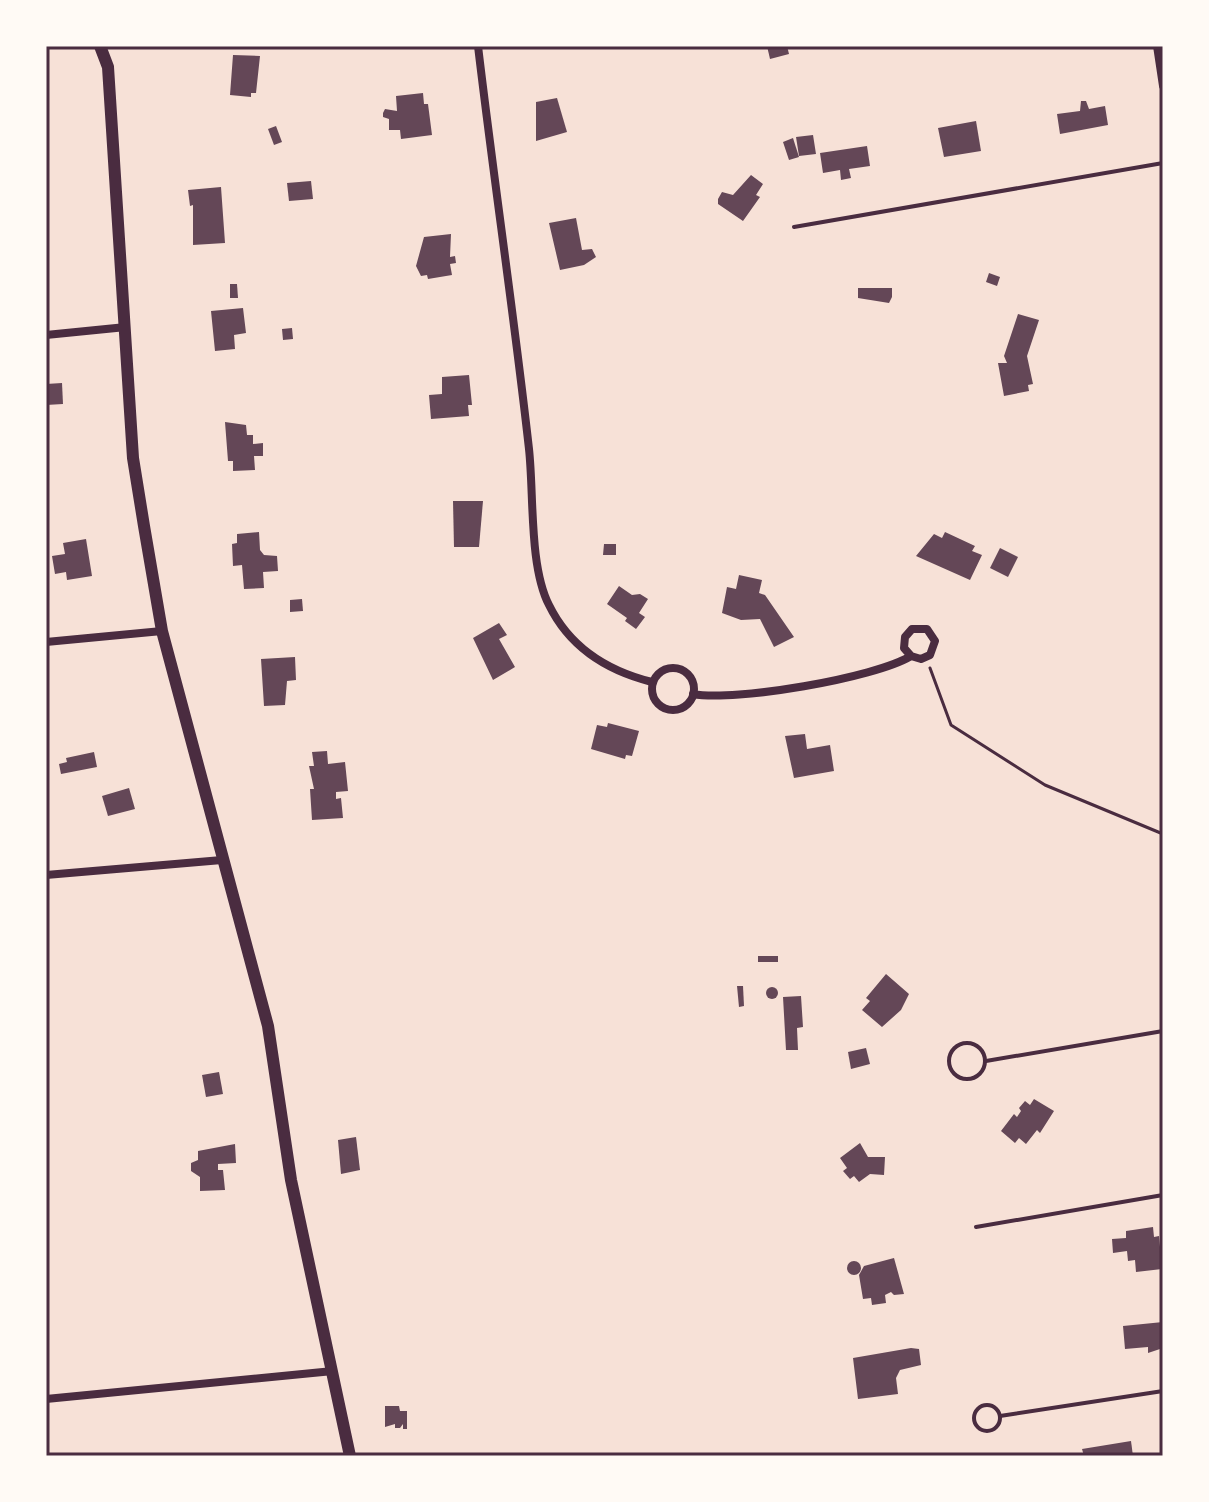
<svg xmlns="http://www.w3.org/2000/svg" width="1209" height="1502" font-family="Georgia,serif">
	<rect width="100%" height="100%" fill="#f7e1d7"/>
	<!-- building -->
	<g fill="#644757">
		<path d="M767,46H787L789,54L770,59Z"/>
		<path d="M233,55L260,56L256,93H251V97L230,95Z"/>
		<path d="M423,93L424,104H428L432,135L401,139L400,130H389V119L383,117V113L385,109L397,111L396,96Z"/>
		<path d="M557,98L567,132L536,141V102Z"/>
		<path d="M1081,101H1086L1089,109L1105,106L1108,125L1060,134L1057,114L1080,111Z"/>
		<path d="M976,121L981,151L944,157L938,128Z"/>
		<path d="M276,126L282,142L274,145L268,129Z"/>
		<path d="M813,135L816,154L799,156L796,137Z"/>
		<path d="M793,138L799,157L789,160L783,142Z"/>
		<path d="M867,146L870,166L849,169L851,178L841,180L840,170L823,173L820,153Z"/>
		<path d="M751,175L763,184L756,195L760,197L743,221L718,204V199L722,192L733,195Z"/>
		<path d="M311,181L313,199L289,201L287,183Z"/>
		<path d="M221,187L225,243L193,245V205L190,206L188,190Z"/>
		<path d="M576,218L582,250L592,249L596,257L584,265L560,270L549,223Z"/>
		<path d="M451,234L450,257L455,256L456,263L450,264L452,275L428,279L427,275L421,276L416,266L424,237Z"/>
		<path d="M989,273L1000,277L997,286L986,282Z"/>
		<path d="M230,284H237L238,298H230Z"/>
		<path d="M858,288H892V297L889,303L858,298Z"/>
		<path d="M243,308L246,333L234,335L235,349L215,351L211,311Z"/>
		<path d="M1018,314L1039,320L1027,356L1033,384L1028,385L1029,391L1004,396L998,363H1007L1004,356Z"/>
		<path d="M292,328L293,339L283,340L282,329Z"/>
		<path d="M469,375L472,405H468L469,416L431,419L429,395L442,394V377Z"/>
		<path d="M62,383L63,404L46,405V384Z"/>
		<path d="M225,422L246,425L247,435H253V444L263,443V456H254L255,470L233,471V461H228Z"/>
		<path d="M453,501H483L479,547H454Z"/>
		<path d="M259,532L260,550L264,555L277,556L278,571L263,572L264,588L244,589L242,565L233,566L232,544L237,543V534Z"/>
		<path d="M945,532L975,546L972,551L982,555L970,580L916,556L934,534L942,538Z"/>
		<path d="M86,539L92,576L67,580L66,572L55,574L52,556L65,554L63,543Z"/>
		<path d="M604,544H616V555H603Z"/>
		<path d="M1000,548L1018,557L1008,577L990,568Z"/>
		<path d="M739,575L762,580L759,593L765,595L794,637L774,647L760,619L741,620L722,613L727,587L736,589Z"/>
		<path d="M619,586L632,595L640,594L648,599L639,613L645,617L636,629L625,621L627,618L607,604Z"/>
		<path d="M302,599L303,611L290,612V600Z"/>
		<path d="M499,623L507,635L499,639L515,667L493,680L473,638Z"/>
		<path d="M295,657L296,680L287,681L285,705L264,706L261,659Z"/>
		<path d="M608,723L639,731L632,756L626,755L625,759L591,749L597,725L607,727Z"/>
		<path d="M805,734L807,749L830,745L834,771L794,778L785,736Z"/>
		<path d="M327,751L328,764L345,762L348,791L336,792V799L341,798L343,818L312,820L310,789H314L309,766H314L312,752Z"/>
		<path d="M94,752L97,767L61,774L59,764L67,762L66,758Z"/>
		<path d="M129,788L135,809L108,816L102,796Z"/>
		<rect x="758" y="956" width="20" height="6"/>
		<path d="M886,974L909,994L901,1010L882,1027L862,1010L870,1001L866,998Z"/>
		<path d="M737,986H743L744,1006L739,1007Z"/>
		<circle cx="772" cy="993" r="6"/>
		<path d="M801,996L803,1027L797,1028L798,1050H786L783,997Z"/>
		<path d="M866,1048L870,1064L851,1069L848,1052Z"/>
		<path d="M219,1072L223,1094L206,1097L202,1075Z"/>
		<path d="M1034,1099L1054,1111L1040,1133L1037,1130L1026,1144L1019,1138L1015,1143L1001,1131L1014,1114L1017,1117L1021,1111L1019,1108L1025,1101L1030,1105Z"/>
		<path d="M356,1137L360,1170L341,1174L338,1140Z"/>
		<path d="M860,1143L868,1157H885L884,1175L870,1174L859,1182L854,1176L850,1179L843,1171L847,1168L840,1158Z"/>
		<path d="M235,1144L236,1163L218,1164V1170H223L225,1190L200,1191V1177L191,1171V1163L198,1160V1151Z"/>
		<path d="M1153,1227L1154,1237L1159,1236L1162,1269L1136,1272L1135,1260L1128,1261L1127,1251L1113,1253L1112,1239L1126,1238V1231Z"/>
		<path d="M894,1258L904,1294L894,1295L891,1292L885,1295L886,1303L872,1305L871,1298L863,1299L859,1275L864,1266Z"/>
		<circle cx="854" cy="1268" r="7"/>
		<path d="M1163,1322V1348L1148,1353V1347L1125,1349L1123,1326Z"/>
		<path d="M911,1348L919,1349L921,1365L900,1370L896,1378L898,1394L858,1399L853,1358Z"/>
		<path d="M385,1406H399L400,1411H407V1429H403V1424L400,1428H395V1424L385,1427Z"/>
		<path d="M1131,1441L1133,1456H1084L1082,1449Z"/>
	</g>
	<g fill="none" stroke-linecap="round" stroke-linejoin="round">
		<!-- path -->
		<path stroke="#4a2c40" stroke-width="3" d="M930,668L951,725L1045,785L1163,834"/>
		<!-- service -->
		<g stroke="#4a2c40" stroke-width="4">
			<path d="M794,227L1163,163"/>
			<circle cx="967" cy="1061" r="18"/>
			<path d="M986,1061L1163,1031"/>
			<path d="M976,1227L1163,1195"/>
			<circle cx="987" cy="1418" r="13"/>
			<path d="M1000,1416L1163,1391"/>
		</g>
		<!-- minor -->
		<g stroke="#4a2c40" stroke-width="8">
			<path d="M478,46C494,181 514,315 529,449C534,494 529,566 549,605C570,648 608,671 652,682"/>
			<path d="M1157,46L1163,86"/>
			<path d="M46,335L126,327"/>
			<path d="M46,642L162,631"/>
			<circle cx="673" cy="689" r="21"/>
			<path d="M693,694C734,702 875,678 911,656L921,659L930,655L935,641L927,629H912L905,637L904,648L911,656"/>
			<path d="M46,875L222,860"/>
			<path d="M46,1399L333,1371"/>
		</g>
		<!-- secondary -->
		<path stroke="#4a2c40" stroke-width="12" d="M100,46L108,67L133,458L144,526L162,631L268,1026L291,1180L350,1456"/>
	</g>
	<!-- border -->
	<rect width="1209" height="1502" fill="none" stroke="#fffaf5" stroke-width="96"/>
	<rect x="48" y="48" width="1113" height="1406" fill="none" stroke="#4a2c40" stroke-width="3"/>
</svg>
